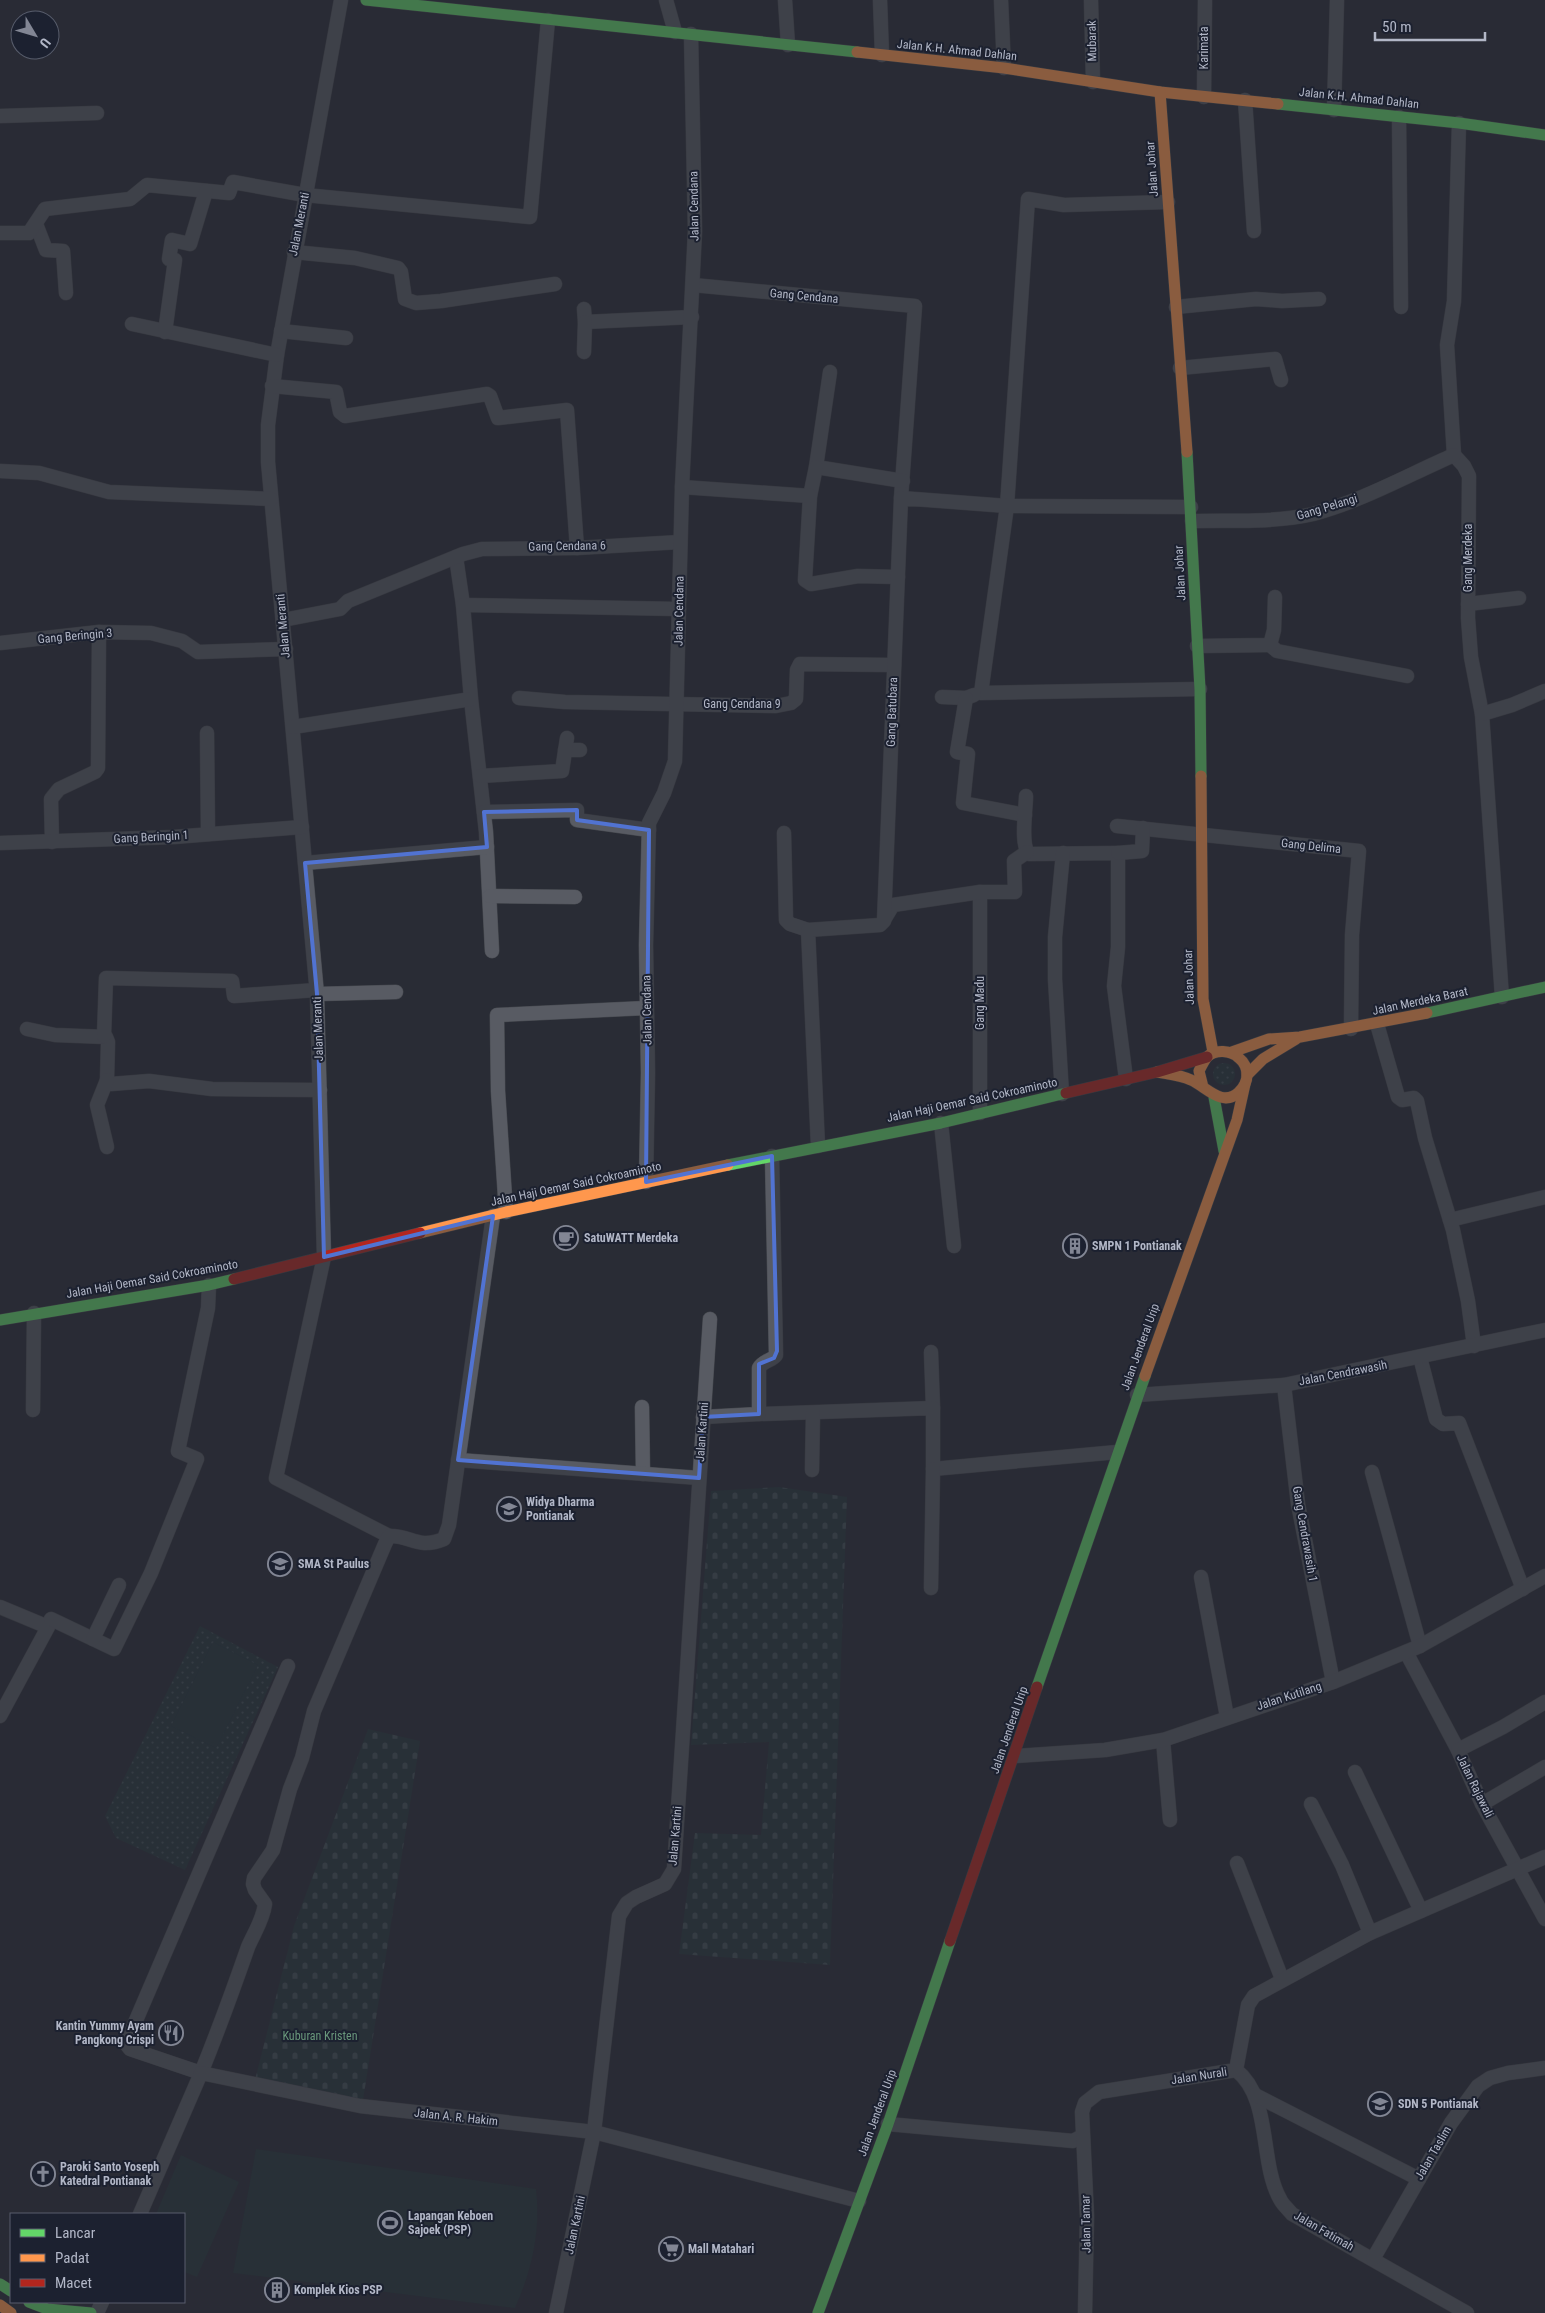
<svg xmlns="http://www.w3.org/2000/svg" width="1545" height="2313" font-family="'Roboto Condensed',sans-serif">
	<defs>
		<pattern id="cemetery-stones" width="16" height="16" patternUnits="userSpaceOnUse" patternTransform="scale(1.25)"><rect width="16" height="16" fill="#26353b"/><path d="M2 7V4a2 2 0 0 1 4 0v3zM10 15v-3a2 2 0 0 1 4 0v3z" fill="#435056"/></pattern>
		<pattern id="park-dots" width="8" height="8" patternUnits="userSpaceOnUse" patternTransform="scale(1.25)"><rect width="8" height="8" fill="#26353b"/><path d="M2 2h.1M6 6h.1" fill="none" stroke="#435056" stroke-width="1.8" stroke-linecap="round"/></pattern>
	</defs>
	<rect width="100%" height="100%" fill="#292c35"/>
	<!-- cemetery -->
	<g fill="url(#cemetery-stones)">
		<path d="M779,1487L847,1497L830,1965L679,1954L695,1833L761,1835L769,1742L691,1745L711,1491Z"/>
		<path d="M368,1729L420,1741L363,2100L255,2080L294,1926Z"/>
	</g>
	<!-- park -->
	<g fill="url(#park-dots)">
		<circle cx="1224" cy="1074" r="11"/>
		<path d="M200,1626L278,1667L185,1870L116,1838L105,1816Z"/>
	</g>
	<!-- pitch -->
	<g fill="#26353b">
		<path d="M213,1642L258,1665L216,1748L171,1726Z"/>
		<path d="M256,2149L536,2189C541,2230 532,2270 515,2308L233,2273Z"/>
		<path d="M181,2155L239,2182L197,2277L184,2272V2214H156Z"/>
	</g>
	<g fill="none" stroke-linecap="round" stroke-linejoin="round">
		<defs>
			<g id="street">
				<path d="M341,0L277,355L268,425V462L317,994L324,1257L276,1478L389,1536"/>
				<path d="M666,0L675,32"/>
				<path d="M785,0L788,45"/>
				<path d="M880,0L882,55"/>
				<path d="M1001,0L1004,68"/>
				<path d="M1091,0L1093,82"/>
				<path d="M1204,97L1205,0"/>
				<path d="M1245,100L1254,231"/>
				<path d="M1334,110L1337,0"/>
				<path d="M0,116L97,113"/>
				<path d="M1399,117L1401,307"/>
				<path d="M1459,123L1454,301L1447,345L1454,455L1464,466L1469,476L1468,618L1471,657L1482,714L1502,997"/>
				<path d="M1168,202L1064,205L1028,199L1007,506L981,693L1200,689"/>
				<path d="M36,224L46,250L63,251L66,293"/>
				<path d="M0,233H29L45,209L130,199L147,185L229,193L233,182L305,195L530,217L548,20"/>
				<path d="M294,252L355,258L398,268L401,272L405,299L416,303L441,301L555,284"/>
				<path d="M693,285L915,306L901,498"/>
				<path d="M1176,307L1256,299L1282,301L1319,299"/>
				<path d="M584,309L585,322L692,317"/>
				<path d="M132,324L277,355"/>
				<path d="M281,331L346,338"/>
				<path d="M165,332L175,260L169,259L172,240L190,244L206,191"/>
				<path d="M584,352L585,322"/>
				<path d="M1180,368L1275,359L1281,380"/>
				<path d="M830,372L816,467L903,481"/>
				<path d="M272,386L336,392L340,412L345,416L487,394L490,396L498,418L567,410L577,548"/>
				<path d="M816,467L810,496L805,580L811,584L858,576L898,577"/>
				<path d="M0,471L39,473L109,492L271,499"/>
				<path d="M682,487L810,496"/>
				<path d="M1192,521C1231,520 1275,523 1313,514C1362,501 1408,475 1454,455"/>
				<path d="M456,557L463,605L471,699L486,832L492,951"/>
				<path d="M1468,604L1519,598"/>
				<path d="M463,605L679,609"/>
				<path d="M283,620L340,609L348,601L463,554L482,549L577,548L680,542"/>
				<path d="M0,643L99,632L151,633L182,641L198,652L286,649"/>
				<path d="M1270,645L1277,651L1407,676"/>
				<path d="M1197,646L1270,645L1274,630L1275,597"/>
				<path d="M942,697L966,698L974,695"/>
				<path d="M519,698L565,702L776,706L791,703L796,699L797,670L800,664L894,665"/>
				<path d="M966,698L957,752L968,754L963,803L1025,815"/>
				<path d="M1482,714L1512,705L1545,691"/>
				<path d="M293,727L471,699"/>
				<path d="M207,733L208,834"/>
				<path d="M565,750H580"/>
				<path d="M480,776L562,771L567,738"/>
				<path d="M1026,796C1026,809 1020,845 1029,854L1118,853V947L1114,986L1126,1079"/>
				<path d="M484,812L577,810V820L649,830"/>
				<path d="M1117,826L1359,851L1352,935L1351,1029"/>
				<path d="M784,833L786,920L790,924L808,930"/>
				<path d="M52,842L51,799L59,789L95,772L98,768L99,632"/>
				<path d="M0,843L174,837L302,827"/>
				<path d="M1118,853L1142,851L1143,828"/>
				<path d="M305,863L487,847"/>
				<path d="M980,892V1113"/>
				<path d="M490,896L575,897"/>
				<path d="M884,920L893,905L980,892H1015L1014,861L1027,852"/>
				<path d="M317,994L396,992"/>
				<path d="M1377,1024L1398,1097L1402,1100L1414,1098L1417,1101L1425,1138L1453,1230L1468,1301L1474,1346"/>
				<path d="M27,1029L55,1035L106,1037L108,1042L107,1080L111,1084L149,1081L212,1089L320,1090"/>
				<path d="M104,1036L106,978L232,981L234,996L316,990"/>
				<path d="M1062,1094L1055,979V937L1063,853"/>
				<path d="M941,1123L954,1246"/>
				<path d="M818,1146L808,930L880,925L884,921L901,498L1007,506L1191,507"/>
				<path d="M107,1147L97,1105L107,1080"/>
				<path d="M646,1182L648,1073L646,945L649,823L664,793L675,761L682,487L695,231L691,34"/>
				<path d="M506,1212L498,1091L497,1015L646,1008"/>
				<path d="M1450,1220L1545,1197"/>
				<path d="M931,1352L933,1408"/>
				<path d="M1420,1357L1436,1419L1443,1424L1459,1423L1523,1589"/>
				<path d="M1284,1385L1298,1504L1333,1682"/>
				<path d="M1137,1395L1284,1385L1545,1330"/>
				<path d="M642,1407L643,1474"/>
				<path d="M33,1410L34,1313"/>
				<path d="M759,1414L933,1408V1469L1117,1452"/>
				<path d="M703,1417L759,1414V1368C763,1360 772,1361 776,1355L772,1156"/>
				<path d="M458,1460L699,1478"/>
				<path d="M812,1470L813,1413"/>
				<path d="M1372,1472L1420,1646"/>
				<path d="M1201,1577L1227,1717"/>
				<path d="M931,1588L933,1469"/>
				<path d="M0,1607L48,1627L0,1716"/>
				<path d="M51,1619L114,1649L151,1573L197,1459L178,1451L208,1308L209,1285"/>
				<path d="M93,1639L119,1585"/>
				<path d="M1406,1652L1458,1750L1482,1804L1545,1919"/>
				<path d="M288,1666L128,2039L127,2045L130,2049L201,2073C218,2031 233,1990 248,1947C254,1933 263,1920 265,1904L255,1890L253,1884L254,1878L273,1850L290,1789L302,1758L314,1711L385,1544L389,1536C411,1535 417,1550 444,1539L449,1525L493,1216"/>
				<path d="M1163,1740L1170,1820"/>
				<path d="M1458,1750L1503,1727L1545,1702"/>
				<path d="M1015,1756L1105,1750L1163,1740L1333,1682L1420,1646L1545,1576"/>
				<path d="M1355,1772L1421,1911"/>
				<path d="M1311,1804L1342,1865L1370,1933"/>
				<path d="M1482,1804L1545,1767"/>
				<path d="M1237,1863L1282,1979"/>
				<path d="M1236,2070C1272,2098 1259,2162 1280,2199C1282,2204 1288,2209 1292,2214L1467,2313"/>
				<path d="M1255,2095L1419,2179"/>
				<path d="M888,2124L1073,2141L1082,2136"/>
				<path d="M140,2214L201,2073L360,2106L594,2132L859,2201"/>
				<path d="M1373,2259L1451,2123L1478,2086L1490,2078L1508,2073L1545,2068"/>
				<path d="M97,2313L102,2302"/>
				<path d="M556,2313L594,2132L619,1916L627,1903L636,1897L665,1884L674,1869L710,1319"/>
				<path d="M1085,2313L1087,2216L1082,2112L1085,2103L1099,2092L1236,2070L1248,2005L1254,1996L1370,1933L1545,1857"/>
			</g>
			<g id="fast">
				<path d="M366,0L857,52"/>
				<path d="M1278,104L1459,123L1545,135"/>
				<path d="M1187,452L1200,689L1201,776"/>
				<path d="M1427,1013L1545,987"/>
				<path d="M1214,1097L1224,1151"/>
				<path d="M728,1165L941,1123L1066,1093"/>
				<path d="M0,1320L209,1285L234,1279"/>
				<path d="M1037,1687L1145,1376"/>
				<path d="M0,2284L11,2291"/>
				<path d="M29,2302L47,2309L91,2313"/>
				<path d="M818,2313L888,2124L950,1941"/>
			</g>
			<g id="slow">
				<path d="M857,52L1004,68L1160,92L1278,104"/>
				<path d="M1160,92L1187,452"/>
				<path d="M1201,776L1203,999L1213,1052"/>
				<path d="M1232,1052L1269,1039L1300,1037L1427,1013"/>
				<path d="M1157,1072C1168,1074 1181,1075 1191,1080C1207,1087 1222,1108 1239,1092C1244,1087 1247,1081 1247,1075C1247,1068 1244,1062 1239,1058C1231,1050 1215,1049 1207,1057C1204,1061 1201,1067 1199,1071L1203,1087"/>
				<path d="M1247,1075L1263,1059L1296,1039"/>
				<path d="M420,1233L506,1212L728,1165"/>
				<path d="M1145,1376L1237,1120L1245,1084"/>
				<path d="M0,2305L11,2313"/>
			</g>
			<g id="jam">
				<path d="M1066,1093L1157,1072L1207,1057"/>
				<path d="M234,1279L420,1233"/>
				<path d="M950,1941L1037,1687"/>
			</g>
		</defs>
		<!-- street casing -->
		<use href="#street" stroke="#46494f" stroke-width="15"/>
		<!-- fast casing -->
		<use href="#fast" stroke="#46494f" stroke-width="12"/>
		<!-- slow casing -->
		<use href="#slow" stroke="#46494f" stroke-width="12"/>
		<!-- jam casing -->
		<use href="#jam" stroke="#46494f" stroke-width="12"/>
		<!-- street -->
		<use href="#street" stroke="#585b63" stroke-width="14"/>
		<!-- fast -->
		<use href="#fast" stroke="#63d668" stroke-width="11"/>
		<!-- slow -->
		<use href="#slow" stroke="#ff974d" stroke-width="11"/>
		<!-- jam -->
		<use href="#jam" stroke="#b3261e" stroke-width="11"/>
	</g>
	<!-- marked area -->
	<path d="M0 0H1545V2313H0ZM577,810V820L649,830L646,1182L772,1156L777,1351L774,1358L759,1364V1414L703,1417L699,1478L458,1460L493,1216L324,1257L317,994L305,863L487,847L484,812Z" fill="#292c35" fill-opacity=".55" fill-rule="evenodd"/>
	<path fill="none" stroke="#5173d2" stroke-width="4" stroke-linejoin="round" d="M577,810V820L649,830L646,1182L772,1156L777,1351L774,1358L759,1364V1414L703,1417L699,1478L458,1460L493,1216L324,1257L317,994L305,863L487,847L484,812Z"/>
	<!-- icons -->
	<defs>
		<symbol id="cafe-ring" viewBox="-11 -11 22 22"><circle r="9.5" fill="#1c2130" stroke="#828694" stroke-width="1.5"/><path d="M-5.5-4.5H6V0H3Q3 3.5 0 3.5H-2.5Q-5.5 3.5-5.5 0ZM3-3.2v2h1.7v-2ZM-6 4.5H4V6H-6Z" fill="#828694"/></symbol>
		<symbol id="building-ring" viewBox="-11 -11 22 22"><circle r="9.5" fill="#1c2130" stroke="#828694" stroke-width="1.5"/><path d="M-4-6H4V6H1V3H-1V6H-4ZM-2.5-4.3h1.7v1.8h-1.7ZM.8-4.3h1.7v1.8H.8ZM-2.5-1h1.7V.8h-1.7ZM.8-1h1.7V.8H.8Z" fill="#828694"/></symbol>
		<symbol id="university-ring" viewBox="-11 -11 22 22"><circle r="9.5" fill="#1c2130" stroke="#828694" stroke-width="1.5"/><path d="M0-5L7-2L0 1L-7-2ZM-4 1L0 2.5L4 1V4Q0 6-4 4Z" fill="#828694"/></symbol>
		<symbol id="school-ring" viewBox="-11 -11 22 22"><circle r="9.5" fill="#1c2130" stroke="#828694" stroke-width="1.5"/><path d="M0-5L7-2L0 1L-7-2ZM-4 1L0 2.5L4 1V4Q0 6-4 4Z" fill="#828694"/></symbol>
		<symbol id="restaurant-ring" viewBox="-11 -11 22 22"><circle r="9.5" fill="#1c2130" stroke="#828694" stroke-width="1.5"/><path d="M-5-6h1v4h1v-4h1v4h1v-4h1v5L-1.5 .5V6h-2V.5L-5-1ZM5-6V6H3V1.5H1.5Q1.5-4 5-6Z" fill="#828694"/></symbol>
		<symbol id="church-ring" viewBox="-11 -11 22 22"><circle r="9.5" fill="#1c2130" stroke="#828694" stroke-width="1.5"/><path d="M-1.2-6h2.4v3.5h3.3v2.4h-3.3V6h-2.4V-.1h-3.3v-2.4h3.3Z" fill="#828694"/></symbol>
		<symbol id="stadium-ring" viewBox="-11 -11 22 22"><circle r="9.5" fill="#1c2130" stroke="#828694" stroke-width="1.5"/><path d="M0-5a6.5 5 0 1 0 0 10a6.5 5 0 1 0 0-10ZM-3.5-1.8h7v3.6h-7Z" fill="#828694"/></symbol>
		<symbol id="supermarket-ring" viewBox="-11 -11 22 22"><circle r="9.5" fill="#1c2130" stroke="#828694" stroke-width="1.5"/><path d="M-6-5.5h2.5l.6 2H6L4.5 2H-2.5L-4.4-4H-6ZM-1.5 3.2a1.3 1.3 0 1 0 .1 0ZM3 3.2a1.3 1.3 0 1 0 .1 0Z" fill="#828694"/></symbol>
	</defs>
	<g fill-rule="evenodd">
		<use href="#cafe-ring" x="552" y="1224" width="28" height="28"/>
		<use href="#building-ring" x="1061" y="1232" width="28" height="28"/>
		<use href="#university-ring" x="495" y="1495" width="28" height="28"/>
		<use href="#school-ring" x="266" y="1550" width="28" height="28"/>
		<use href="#restaurant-ring" x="157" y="2019" width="28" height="28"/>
		<use href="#school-ring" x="1366" y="2090" width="28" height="28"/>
		<use href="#church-ring" x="29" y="2160" width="28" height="28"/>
		<use href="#stadium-ring" x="376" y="2209" width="28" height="28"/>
		<use href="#supermarket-ring" x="657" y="2235" width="28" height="28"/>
		<use href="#building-ring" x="263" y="2276" width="28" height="28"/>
	</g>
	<g text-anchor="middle" stroke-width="4" stroke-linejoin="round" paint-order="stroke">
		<!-- street labels -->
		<g font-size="12" fill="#b2b7c7" stroke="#1c2130">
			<text transform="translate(1092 41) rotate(-91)" y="4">Mubarak</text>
			<text transform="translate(1204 48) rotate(-90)" y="4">Karimata</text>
			<text transform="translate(957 50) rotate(6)" y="4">Jalan K.H. Ahmad Dahlan</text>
			<text transform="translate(1359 98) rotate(6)" y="4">Jalan K.H. Ahmad Dahlan</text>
			<text transform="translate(1152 169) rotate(-94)" y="4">Jalan Johar</text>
			<text transform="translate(694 206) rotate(-91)" y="4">Jalan Cendana</text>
			<text transform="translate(299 224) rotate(-79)" y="4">Jalan Meranti</text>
			<text transform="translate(804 296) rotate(5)" y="4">Gang Cendana</text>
			<text transform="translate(1327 507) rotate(-17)" y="4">Gang Pelangi</text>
			<text transform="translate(567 546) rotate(-1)" y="4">Gang Cendana 6</text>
			<text transform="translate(1468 558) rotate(-90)" y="4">Gang Merdeka</text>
			<text transform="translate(1180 573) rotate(-93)" y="4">Jalan Johar</text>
			<text transform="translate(679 611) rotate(-89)" y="4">Jalan Cendana</text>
			<text transform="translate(283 626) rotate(-95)" y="4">Jalan Meranti</text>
			<text transform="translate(75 636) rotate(-5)" y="4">Gang Beringin 3</text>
			<text x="742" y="708">Gang Cendana 9</text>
			<text transform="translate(892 712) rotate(-88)" y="4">Gang Batubara</text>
			<text transform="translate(151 837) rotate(-3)" y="4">Gang Beringin 1</text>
			<text transform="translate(1311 846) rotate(6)" y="4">Gang Delima</text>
			<text transform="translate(1189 977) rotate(-92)" y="4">Jalan Johar</text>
			<text transform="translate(1420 1001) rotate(-12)" y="4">Jalan Merdeka Barat</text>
			<text transform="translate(980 1003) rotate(-90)" y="4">Gang Madu</text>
			<text transform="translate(647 1010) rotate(-91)" y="4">Jalan Cendana</text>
			<text transform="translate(318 1029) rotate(-92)" y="4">Jalan Meranti</text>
			<text transform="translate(972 1100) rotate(-12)" y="4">Jalan Haji Oemar Said Cokroaminoto</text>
			<text transform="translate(576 1184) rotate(-12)" y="4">Jalan Haji Oemar Said Cokroaminoto</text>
			<text transform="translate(152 1279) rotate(-10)" y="4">Jalan Haji Oemar Said Cokroaminoto</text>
			<text transform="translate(1140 1347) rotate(-70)" y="4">Jalan Jenderal Urip</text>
			<text transform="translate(1343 1373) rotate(-11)" y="4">Jalan Cendrawasih</text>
			<text transform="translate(702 1432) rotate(-86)" y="4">Jalan Kartini</text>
			<text transform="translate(1305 1534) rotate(80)" y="4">Gang Cendrawasih 1</text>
			<text transform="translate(1289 1696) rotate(-18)" y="4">Jalan Kutilang</text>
			<text transform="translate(1009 1730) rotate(-71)" y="4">Jalan Jenderal Urip</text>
			<text transform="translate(1475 1786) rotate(64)" y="4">Jalan Rajawali</text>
			<text transform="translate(675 1836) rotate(-85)" y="4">Jalan Kartini</text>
			<text transform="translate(1199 2076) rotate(-9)" y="4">Jalan Nurali</text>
			<text transform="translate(877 2113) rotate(-70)" y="4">Jalan Jenderal Urip</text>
			<text transform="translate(456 2117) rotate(6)" y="4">Jalan A. R. Hakim</text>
			<text transform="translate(1433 2153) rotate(-60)" y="4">Jalan Taslim</text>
			<text transform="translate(1086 2224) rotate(-91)" y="4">Jalan Tamar</text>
			<text transform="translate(575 2225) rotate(-78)" y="4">Jalan Kartini</text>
			<text transform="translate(1324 2231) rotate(30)" y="4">Jalan Fatimah</text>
		</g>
		<!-- poi labels -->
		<g font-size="12" font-weight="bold" fill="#b2b7c7" stroke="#1c2130" text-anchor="start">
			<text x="584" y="1242">SatuWATT Merdeka</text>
			<text x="1092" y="1250">SMPN 1 Pontianak</text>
			<text x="526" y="1506">Widya Dharma<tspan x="526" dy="14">Pontianak</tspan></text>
			<text x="298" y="1568">SMA St Paulus</text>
			<text x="154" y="2030" text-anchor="end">Kantin Yummy Ayam<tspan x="154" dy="14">Pangkong Crispi</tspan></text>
			<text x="1398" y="2108">SDN 5 Pontianak</text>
			<text x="60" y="2171">Paroki Santo Yoseph<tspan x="60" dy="14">Katedral Pontianak</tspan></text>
			<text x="408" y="2220">Lapangan Keboen<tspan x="408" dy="14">Sajoek (PSP)</tspan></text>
			<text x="688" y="2253">Mall Matahari</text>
			<text x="294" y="2294">Komplek Kios PSP</text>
		</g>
		<!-- park labels -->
		<g font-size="12" fill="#69977b" stroke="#1c2130">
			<text x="320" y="2040">Kuburan Kristen</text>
		</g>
	</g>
	<!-- legend -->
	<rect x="10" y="2213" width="175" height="90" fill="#1c2130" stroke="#585d6c"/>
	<rect x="20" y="2229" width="25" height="8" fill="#63d668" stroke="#585d6c"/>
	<text x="55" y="2238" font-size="15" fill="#b2b7c7">Lancar</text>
	<rect x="20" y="2254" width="25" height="8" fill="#ff974d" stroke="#585d6c"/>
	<text x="55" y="2263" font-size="15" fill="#b2b7c7">Padat</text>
	<rect x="20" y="2279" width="25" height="8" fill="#b3261e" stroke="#585d6c"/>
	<text x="55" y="2288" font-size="15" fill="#b2b7c7">Macet</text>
	<!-- north arrow -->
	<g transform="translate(35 35) rotate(128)"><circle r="24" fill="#1c2130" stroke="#585d6c"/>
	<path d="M0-4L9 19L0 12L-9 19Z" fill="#828694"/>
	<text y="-8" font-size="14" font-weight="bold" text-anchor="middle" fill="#b2b7c7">U</text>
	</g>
	<!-- scale -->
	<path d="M1375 32v8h110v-8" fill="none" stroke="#b2b7c7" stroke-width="2.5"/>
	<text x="1382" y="32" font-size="15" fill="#b2b7c7" stroke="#1c2130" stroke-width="4" paint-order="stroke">50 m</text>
</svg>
